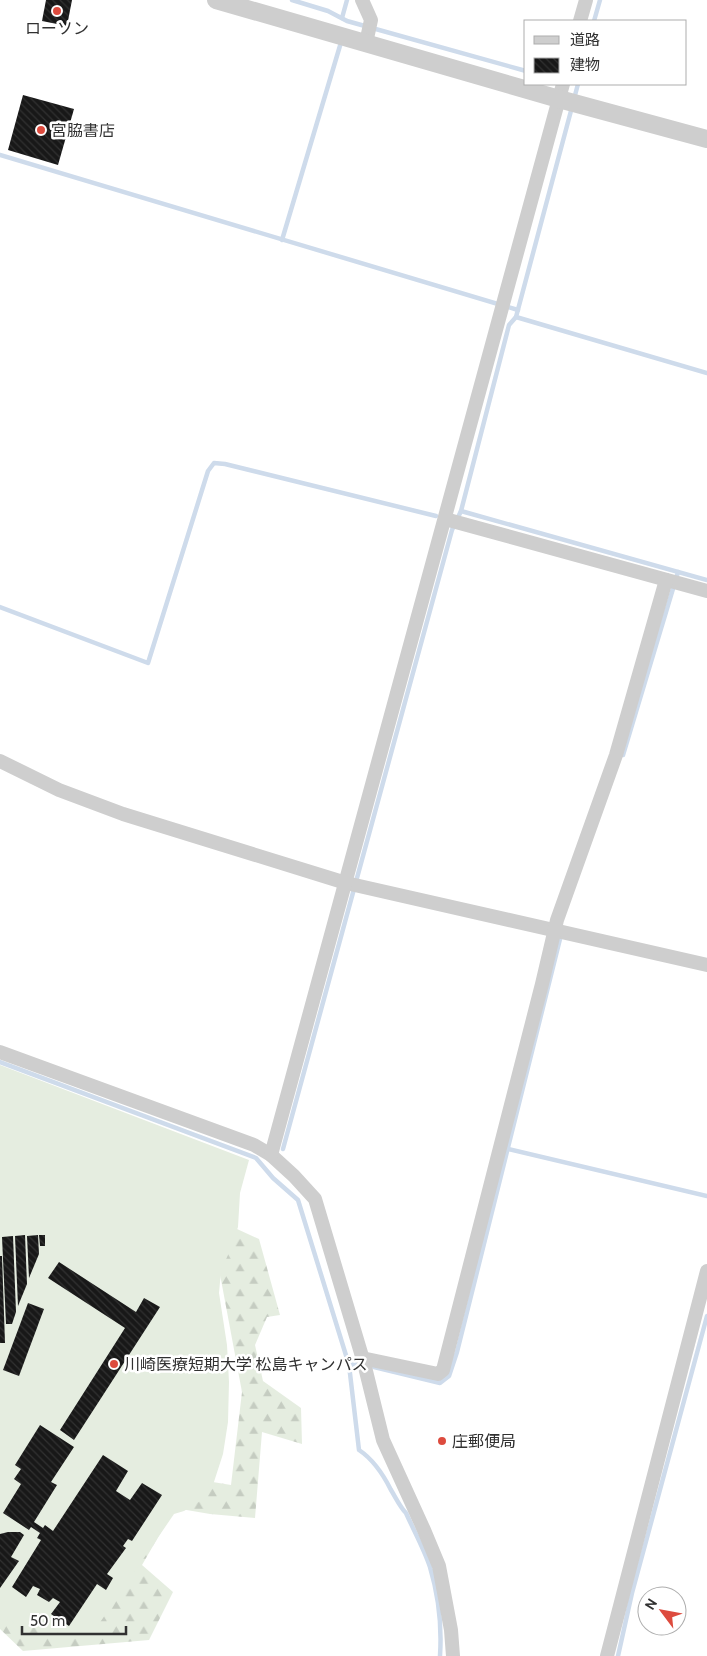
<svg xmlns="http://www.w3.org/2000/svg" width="707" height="1656" font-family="Cabin,'Noto Sans JP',sans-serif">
	<defs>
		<pattern id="forest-firs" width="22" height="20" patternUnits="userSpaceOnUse" patternTransform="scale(1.25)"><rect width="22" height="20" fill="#e5ede0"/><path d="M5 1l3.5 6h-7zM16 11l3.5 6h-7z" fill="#c5ccc1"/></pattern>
		<pattern id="building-back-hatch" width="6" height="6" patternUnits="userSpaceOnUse" patternTransform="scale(1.25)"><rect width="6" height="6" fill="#181818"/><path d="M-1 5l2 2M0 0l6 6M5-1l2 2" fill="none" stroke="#313131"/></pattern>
	</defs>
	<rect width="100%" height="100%" fill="#fff"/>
	<!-- forest -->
	<path fill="url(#forest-firs)" d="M211,1217L259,1239L280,1315L267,1317L255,1345L263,1381L301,1408L302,1444L262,1432L255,1518L210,1514L175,1508L142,1565L173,1592L149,1640L23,1651L0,1629V1593L170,1475L231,1485L242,1392L216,1253Z"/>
	<!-- garden -->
	<path fill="#e5ede0" d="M0,1065L249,1160L240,1193L238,1227L228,1255L222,1268L220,1282L219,1293L227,1345L229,1382L228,1422L223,1454L212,1488L205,1498L184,1511L174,1514L88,1640L0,1619Z"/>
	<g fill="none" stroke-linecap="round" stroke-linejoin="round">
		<!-- stream -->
		<g stroke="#cedbeb" stroke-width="4.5">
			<path d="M292,0L328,11L347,21L526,71"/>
			<path d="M342,18L347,0"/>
			<path d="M594,21L600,0"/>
			<path d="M574,99L578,84"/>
			<path d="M572,107L516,317L707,373"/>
			<path d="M0,155L518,310"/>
			<path d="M282,240L342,39"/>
			<path d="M461,511L707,580"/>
			<path d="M0,607L148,663L208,471L214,463L225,464L436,516"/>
			<path d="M623,755L678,572"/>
			<path d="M0,1062L256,1158L273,1178L298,1200L349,1365L359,1450C374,1460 383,1474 391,1490C396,1498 400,1507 406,1513C414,1531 424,1549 430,1567C439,1597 442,1625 440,1656"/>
			<path d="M283,1149L452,530L461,511L509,325L516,317"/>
			<path d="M508,1149L707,1196"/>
			<path d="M349,1365L361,1364"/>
			<path d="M374,1367L440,1383L449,1376L457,1352L561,935"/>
			<path d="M618,1656L632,1593L707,1316"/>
		</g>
	</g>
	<!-- building -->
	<g fill="url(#building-back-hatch)">
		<path d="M46,0H72L67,26L42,21Z"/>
		<path d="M23,95L74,109L58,165L8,150Z"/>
		<path d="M25,1235L27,1284L18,1306L15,1236Z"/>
		<path d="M38,1235L39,1254L29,1278L27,1236Z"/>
		<path d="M39,1235H45V1246H40Z"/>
		<path d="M13,1236L16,1312L12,1324H6L2,1237Z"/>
		<path d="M0,1256H2L5,1343H0Z"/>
		<path d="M59,1262L136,1312L144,1298L160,1307L74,1440L60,1430L125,1328L48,1278Z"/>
		<path d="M28,1303L44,1309L19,1376L3,1370Z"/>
		<path d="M40,1425L74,1447L51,1482L57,1485L34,1522L43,1528L45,1525L53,1531L103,1455L128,1471L116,1491L130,1500L142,1483L162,1495L132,1541L128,1539L123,1546L126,1548L107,1574L113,1578L106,1590L97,1584L69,1626L51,1614L60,1602L53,1598L49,1602L37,1595L40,1589L33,1586L26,1597L12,1587L41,1540L37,1538L40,1533L31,1527L29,1530L3,1513L21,1484L14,1479L21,1469L15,1465Z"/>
		<path d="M8,1532H20L24,1535L11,1557L19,1561L0,1588V1534Z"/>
	</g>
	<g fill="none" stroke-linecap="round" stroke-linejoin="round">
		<!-- minor -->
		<g stroke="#cecece" stroke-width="14">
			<path d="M362,0L371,20L366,43"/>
			<path d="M580,21L586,0"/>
			<path d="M445,519L707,591"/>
			<path d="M0,761L59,790L123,814L346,883L707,965"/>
			<path d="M0,1052L254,1145L271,1155L294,1176L315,1199L364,1363L383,1440L424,1530L439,1566L451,1630L453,1656"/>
			<path d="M271,1155L563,84"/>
			<path d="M362,1358L438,1374L443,1370L542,984L557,920L616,755L666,580"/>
			<path d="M607,1656L707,1271"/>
		</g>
		<!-- tertiary -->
		<path stroke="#cecece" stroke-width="18" d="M216,0L559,99L707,139"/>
	</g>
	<!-- markers -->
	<g fill="#dd4b3e" stroke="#fff" stroke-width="2">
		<circle cx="57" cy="11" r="5"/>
		<circle cx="41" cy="130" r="5"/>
		<circle cx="114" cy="1364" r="5"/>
		<circle cx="442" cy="1441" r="5"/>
	</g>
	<g text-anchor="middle" stroke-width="5" stroke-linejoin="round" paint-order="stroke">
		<!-- poi labels -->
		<g font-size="16" fill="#313131" stroke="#fff" text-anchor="start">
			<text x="57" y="34" text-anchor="middle">ローソン</text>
			<text x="51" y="136">宮脇書店</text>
			<text x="124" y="1370">川崎医療短期大学 松島キャンパス</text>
			<text x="452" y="1447">庄郵便局</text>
		</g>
	</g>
	<!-- legend -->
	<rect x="524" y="20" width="162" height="65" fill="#ffffff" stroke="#adadad"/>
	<rect x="534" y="36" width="25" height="8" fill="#cecece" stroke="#adadad"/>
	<text x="570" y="45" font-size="15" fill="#313131">道路</text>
	<rect x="534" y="58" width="25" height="15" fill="url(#building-back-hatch)" stroke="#adadad"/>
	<text x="570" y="70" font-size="15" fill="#313131">建物</text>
	<!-- north arrow -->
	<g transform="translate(662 1611) rotate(302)"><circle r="24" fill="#ffffff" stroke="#adadad"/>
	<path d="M0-4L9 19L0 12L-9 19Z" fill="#dd4b3e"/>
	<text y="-8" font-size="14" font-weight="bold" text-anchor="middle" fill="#313131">N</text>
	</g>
	<!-- scale -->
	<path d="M22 1626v8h104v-8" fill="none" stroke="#313131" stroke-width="2.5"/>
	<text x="30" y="1626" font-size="15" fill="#313131" stroke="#ffffff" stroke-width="4" paint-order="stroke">50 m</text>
</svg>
